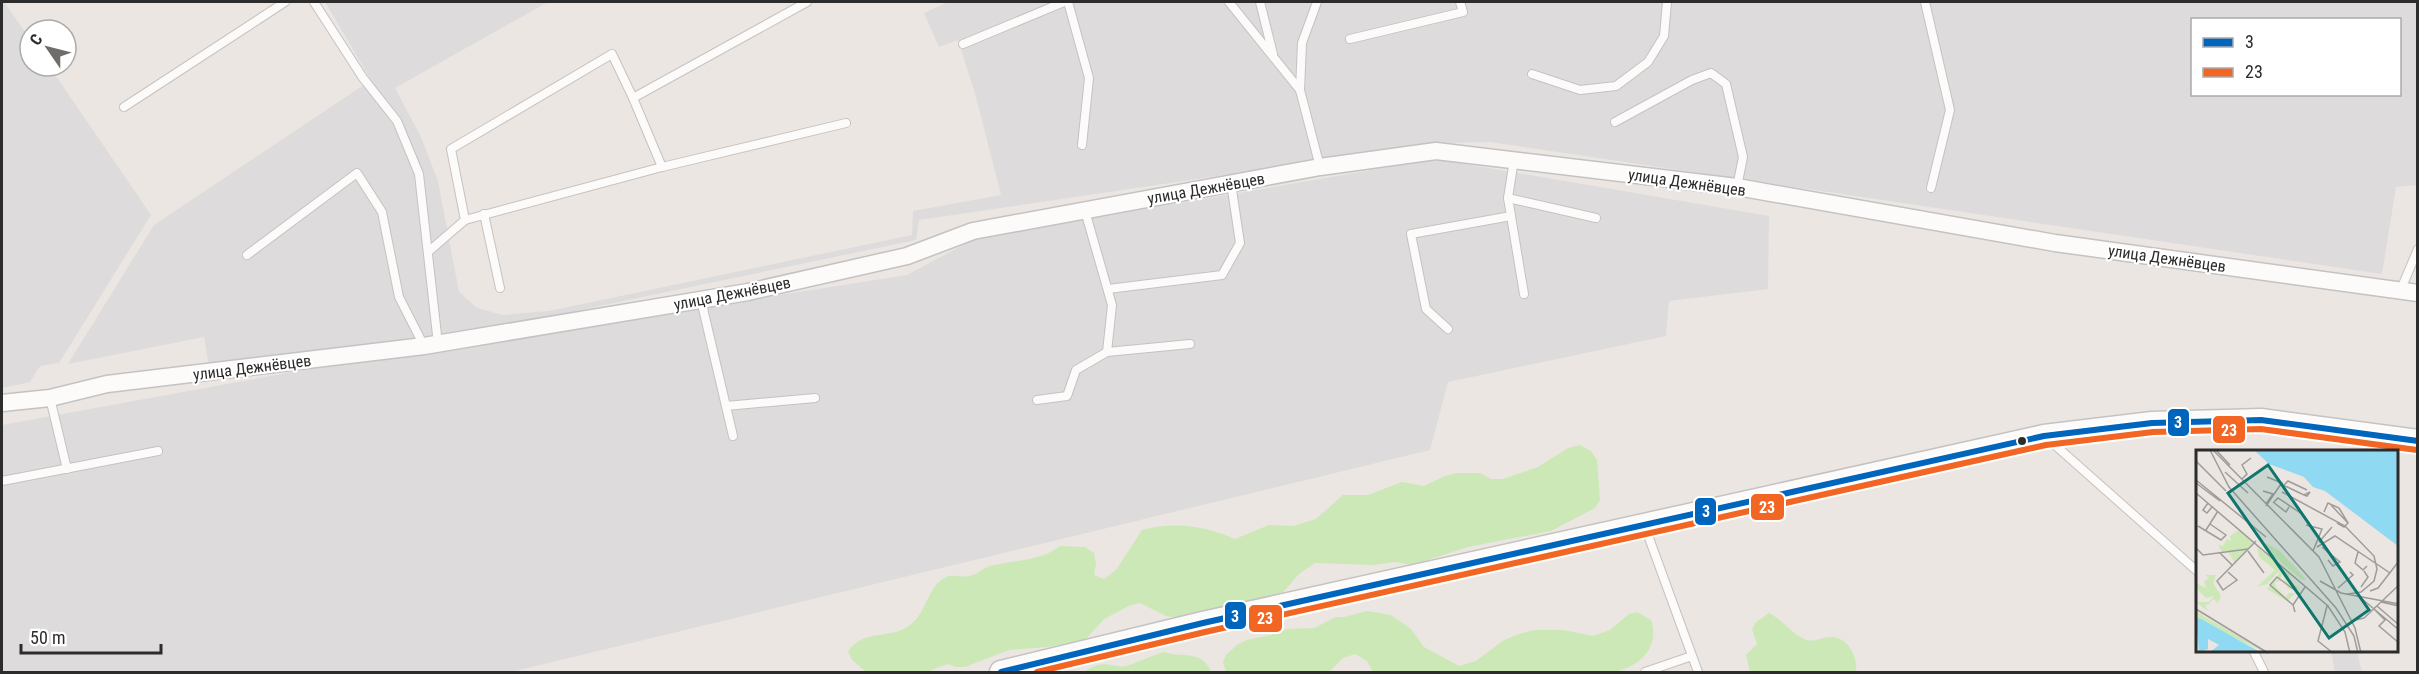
<svg xmlns="http://www.w3.org/2000/svg" width="2419" height="674" font-family="'Roboto Condensed',sans-serif">
	<rect width="100%" height="100%" fill="#ebe6e1"/>
	<!-- industrial -->
	<g fill="#dedbdd" fill-rule="evenodd">
		<path d="M2,2H4L30,39V66H49L151,215L59,363L40,366L30,382L2,388Z"/>
		<path d="M325,2H548L395,88L421,137L438,181L459,292L477,308L503,315L549,311L912,235L913,211L1001,195L976,97L958,40L939,47L924,13L948,2H2417V185L2396,187L2382,274L1490,142L1442,143L919,220L916,240L503,326L209,367L204,337L68,364L154,225L371,80ZM2192,20H2400V94H2192Z"/>
		<path d="M1436,159L1769,216L1768,289L1669,301L1666,336L1448,382L1430,450L511,672H2V425L337,364L907,275L976,238Z"/>
		<path d="M2331,652H2357L2362,672H2335Z"/>
	</g>
	<!-- green -->
	<g fill="#cce8b7">
		<path d="M1580,445L1591,451L1597,460L1600,500L1595,508L1551,531L1468,547L1412,565L1394,562L1374,565L1315,563L1299,574L1278,598L1184,619L1166,616L1140,603L1131,605L1104,619L1085,640L1047,647L1009,650L965,667H956L948,664L926,672H866L852,660L848,651C866,628 891,640 910,625C927,613 927,586 946,577C953,574 962,578 969,576C977,575 983,568 990,566C1013,560 1042,561 1060,546L1085,547L1094,553L1096,563L1094,575L1104,579L1116,570L1142,530C1174,521 1205,526 1235,539L1269,525L1293,526L1316,519L1343,495H1368L1402,482L1424,486L1445,476L1456,473H1480L1491,479H1503L1538,467L1568,448Z"/>
		<path d="M1367,611L1391,615L1411,629L1424,647L1459,666L1476,661L1504,640L1519,634L1535,630H1563L1593,636L1610,630L1629,614L1637,612L1651,620C1658,639 1649,657 1631,666C1626,669 1622,669 1617,672H1373L1367,661L1355,654L1343,658L1329,672H1226L1223,662L1226,655L1238,644L1247,640L1271,635L1286,629L1314,628L1336,617H1344Z"/>
		<path d="M1769,613C1783,620 1791,633 1804,639C1814,644 1822,636 1832,637C1849,638 1858,658 1856,672H1750L1746,655L1757,644L1752,629L1756,622Z"/>
		<path d="M1165,652C1185,659 1202,649 1211,672H1084C1109,656 1112,671 1129,665C1141,661 1152,655 1165,652Z"/>
	</g>
	<g fill="none" stroke-linecap="round" stroke-linejoin="round">
		<defs>
			<g id="service">
				<path d="M314,2L363,78L397,121L419,174L438,344"/>
				<path d="M1068,2L1089,78L1082,145"/>
				<path d="M1229,2L1300,90L1320,167"/>
				<path d="M1260,2L1273,54"/>
				<path d="M1925,2L1950,110L1931,188"/>
				<path d="M1350,39L1463,12L1460,2"/>
				<path d="M963,44L1064,2"/>
				<path d="M1532,74L1580,90L1616,86L1648,62L1664,36L1667,2"/>
				<path d="M1300,90L1302,43L1317,2"/>
				<path d="M124,107L285,2"/>
				<path d="M1615,122L1692,80L1711,73L1726,84L1743,157L1737,187"/>
				<path d="M1514,160L1508,198L1524,294"/>
				<path d="M662,167L846,123"/>
				<path d="M1508,198L1596,218"/>
				<path d="M1085,211L1112,305L1107,352"/>
				<path d="M484,214L500,288"/>
				<path d="M465,220L451,149L612,54L633,98L807,2"/>
				<path d="M428,252L465,220L662,167L633,98"/>
				<path d="M247,255L357,173L382,212L399,297L424,346"/>
				<path d="M1108,289L1222,275L1240,243L1231,183"/>
				<path d="M2401,289L2418,249"/>
				<path d="M701,300L733,436"/>
				<path d="M1448,329L1426,309L1411,234L1511,216"/>
				<path d="M50,398L67,469"/>
				<path d="M1037,400L1067,396L1076,370L1107,352L1190,344"/>
				<path d="M726,406L815,398"/>
				<path d="M2047,438L2197,571"/>
				<path d="M2,481L158,451"/>
				<path d="M1645,527L1698,672"/>
				<path d="M2254,652L2264,672"/>
				<path d="M1645,672L1692,656"/>
			</g>
			<path id="minor" d="M2,403L50,398L107,384L424,346L748,292L907,256L973,231L1320,167L1436,151L1737,187L2055,243L2418,293"/>
			<path id="secondary" d="M1001,672L1203,623L2044,436L2152,423L2261,420L2418,441"/>
		</defs>
		<!-- service casing -->
		<use href="#service" stroke="#c4c2c3" stroke-width="10"/>
		<!-- minor casing -->
		<use href="#minor" stroke="#c4c2c3" stroke-width="19"/>
		<!-- secondary casing -->
		<use href="#secondary" stroke="#c4c2c3" stroke-width="25"/>
		<!-- service -->
		<use href="#service" stroke="#fcfbfa" stroke-width="8"/>
		<!-- minor -->
		<use href="#minor" stroke="#fcfbfa" stroke-width="16"/>
		<!-- secondary -->
		<use href="#secondary" stroke="#fcfbfa" stroke-width="22"/>
		<defs>
			<path id="bus-1" d="M1001,672L1203,623L2044,436L2152,423L2261,420L2418,441"/>
			<path id="bus-2" d="M1037,672L1205,632L2046,445L2153,432L2261,429L2417,450"/>
		</defs>
		<!-- bus-1 casing -->
		<use href="#bus-1" stroke="#fff" stroke-width="10"/>
		<!-- bus-2 casing -->
		<use href="#bus-2" stroke="#fff" stroke-width="10"/>
		<!-- bus-1 -->
		<use href="#bus-1" stroke="#0065bd" stroke-width="6"/>
		<!-- bus-2 -->
		<use href="#bus-2" stroke="#f26522" stroke-width="6"/>
	</g>
	<!-- markers -->
	<circle fill="#2c2c2c" stroke="#fff" stroke-width="2" cx="2022" cy="441" r="5"/>
	<g text-anchor="middle" stroke-width="4.5" stroke-linejoin="round" paint-order="stroke">
		<!-- street labels -->
		<g font-size="16" fill="#2c2c2c" stroke="#fff">
			<text transform="translate(1687 182) rotate(8)" y="6">улица Дежнёвцев</text>
			<text transform="translate(1206 188) rotate(-10)" y="6">улица Дежнёвцев</text>
			<text transform="translate(2167 258) rotate(8)" y="6">улица Дежнёвцев</text>
			<text transform="translate(732 293) rotate(-11)" y="6">улица Дежнёвцев</text>
			<text transform="translate(252 367) rotate(-7)" y="6">улица Дежнёвцев</text>
		</g>
	</g>
	<!-- overview -->
	<g transform="translate(2196 450)">
		<rect width="202" height="202" fill="#ebe6e1"/>
		<path d="M43,80L57,92L39,114L32,101L26,102L22,95L27,96L31,89L35,91L34,86ZM70,93L84,101L111,130H106L87,114L69,98ZM61,97L94,124L93,130L104,139H92L86,123L84,131L79,132L80,137L90,147L92,143H100L91,151L71,139L82,128L83,121L71,134L61,137L79,120L63,107ZM9,125H20L17,133L25,146L22,153L17,149L13,154L9,155L12,161L0,152H13L18,146L10,148L0,138V133L10,138L8,131L13,128ZM0,160L9,167L70,202L20,180L0,168Z" fill="#cce8b7"/>
		<path d="M58,0H202V96L129,41L117,37L108,27L73,14ZM0,168L5,169L64,202H14L23,195L12,189V199L3,202Z" fill="#8fdaf2"/>
		<path fill="none" stroke="#9f9c99" stroke-width="1.5" d="M14,0L33,37L140,158L158,186L162,203M17,0L123,107L159,178L165,203M20,0L34,15M0,11L30,41M29,22L52,43M71,27L86,33L85,34L108,45L111,46L114,42L108,45M46,29L51,24L46,15L55,8M0,30L70,87M0,33L24,51M88,35L92,31L111,40M67,41L77,44L70,54M86,42L149,76L178,106L181,119L178,131L165,142L152,144M0,43L132,156L149,182L154,203M77,52L90,62L93,57M78,52L82,48L106,64M12,53L7,60L11,63L16,57M135,55L151,72M70,56L85,34M128,62L132,53L143,58L152,73L148,77L141,73M110,75L126,79L117,101M2,76L25,90L30,85L14,74M10,80L22,61M123,92L136,77M121,97L139,86L194,123M126,97L144,112L137,116L132,110M0,98L7,105L52,99M52,101L68,123M162,102L159,113L167,120L171,116M24,103L37,116M32,122L41,130L27,140L21,131L60,91M124,131L145,143L203,154M165,137L172,127L168,121M142,138L157,125L154,122M174,141L182,138L203,111M165,148L203,180M185,152L203,135M97,155L74,135L81,127L104,144M131,156L122,191L137,203M181,156L203,175M0,159L72,203M178,159L189,170L183,176L203,193M99,162L97,155L109,137M155,171L168,168L185,152L203,156"/>
		<path fill="#0f766e" fill-opacity="0.15" stroke="#0f766e" stroke-width="3" d="M72,15L173,160L133,188L32,43Z"/>
		<rect width="202" height="202" fill="none" stroke="#2c2c2c" stroke-width="3"/>
	</g>
	<g stroke="#fff" stroke-width="2">
		<rect x="2167" y="408" width="23" height="29" rx="6" fill="#0065bd"/>
		<rect x="2212" y="415" width="34" height="29" rx="6" fill="#f26522"/>
		<rect x="1750" y="493" width="35" height="28" rx="6" fill="#f26522"/>
		<rect x="1694" y="497" width="23" height="29" rx="6" fill="#0065bd"/>
		<rect x="1224" y="601" width="23" height="29" rx="6" fill="#0065bd"/>
		<rect x="1248" y="604" width="35" height="29" rx="6" fill="#f26522"/>
	</g>
	<g font-size="16" text-anchor="middle" font-weight="bold" fill="#fff">
		<text x="2178" y="428">3</text>
		<text x="2229" y="436">23</text>
		<text x="1767" y="513">23</text>
		<text x="1706" y="517">3</text>
		<text x="1235" y="622">3</text>
		<text x="1265" y="624">23</text>
	</g>
	<!-- border -->
	<rect width="2419" height="674" fill="none" stroke="#2c2c2c" stroke-width="6"/>
	<!-- legend -->
	<rect x="2191" y="18" width="210" height="78" fill="#ffffff" stroke="#ababab" stroke-width="1.5"/>
	<rect x="2203" y="38" width="30" height="9" fill="#0065bd" stroke="#ababab" stroke-width="1.5"/>
	<text x="2245" y="48" font-size="18" fill="#2c2c2c">3</text>
	<rect x="2203" y="68" width="30" height="9" fill="#f26522" stroke="#ababab" stroke-width="1.5"/>
	<text x="2245" y="78" font-size="18" fill="#2c2c2c">23</text>
	<!-- north arrow -->
	<g transform="translate(48 48) rotate(305)"><circle r="28" fill="#ffffff" stroke="#ababab" stroke-width="1.5"/>
	<path d="M0-4.5L10 22L0 15L-10 22Z" fill="#6f6d6b"/>
	<text y="-9" font-size="16" font-weight="bold" text-anchor="middle" fill="#2c2c2c">С</text>
	</g>
	<!-- scale -->
	<path d="M21 644v9h140v-9" fill="none" stroke="#2c2c2c" stroke-width="3"/>
	<text x="30" y="644" font-size="18" fill="#2c2c2c" stroke="#ffffff" stroke-width="4.5" paint-order="stroke">50 m</text>
</svg>
